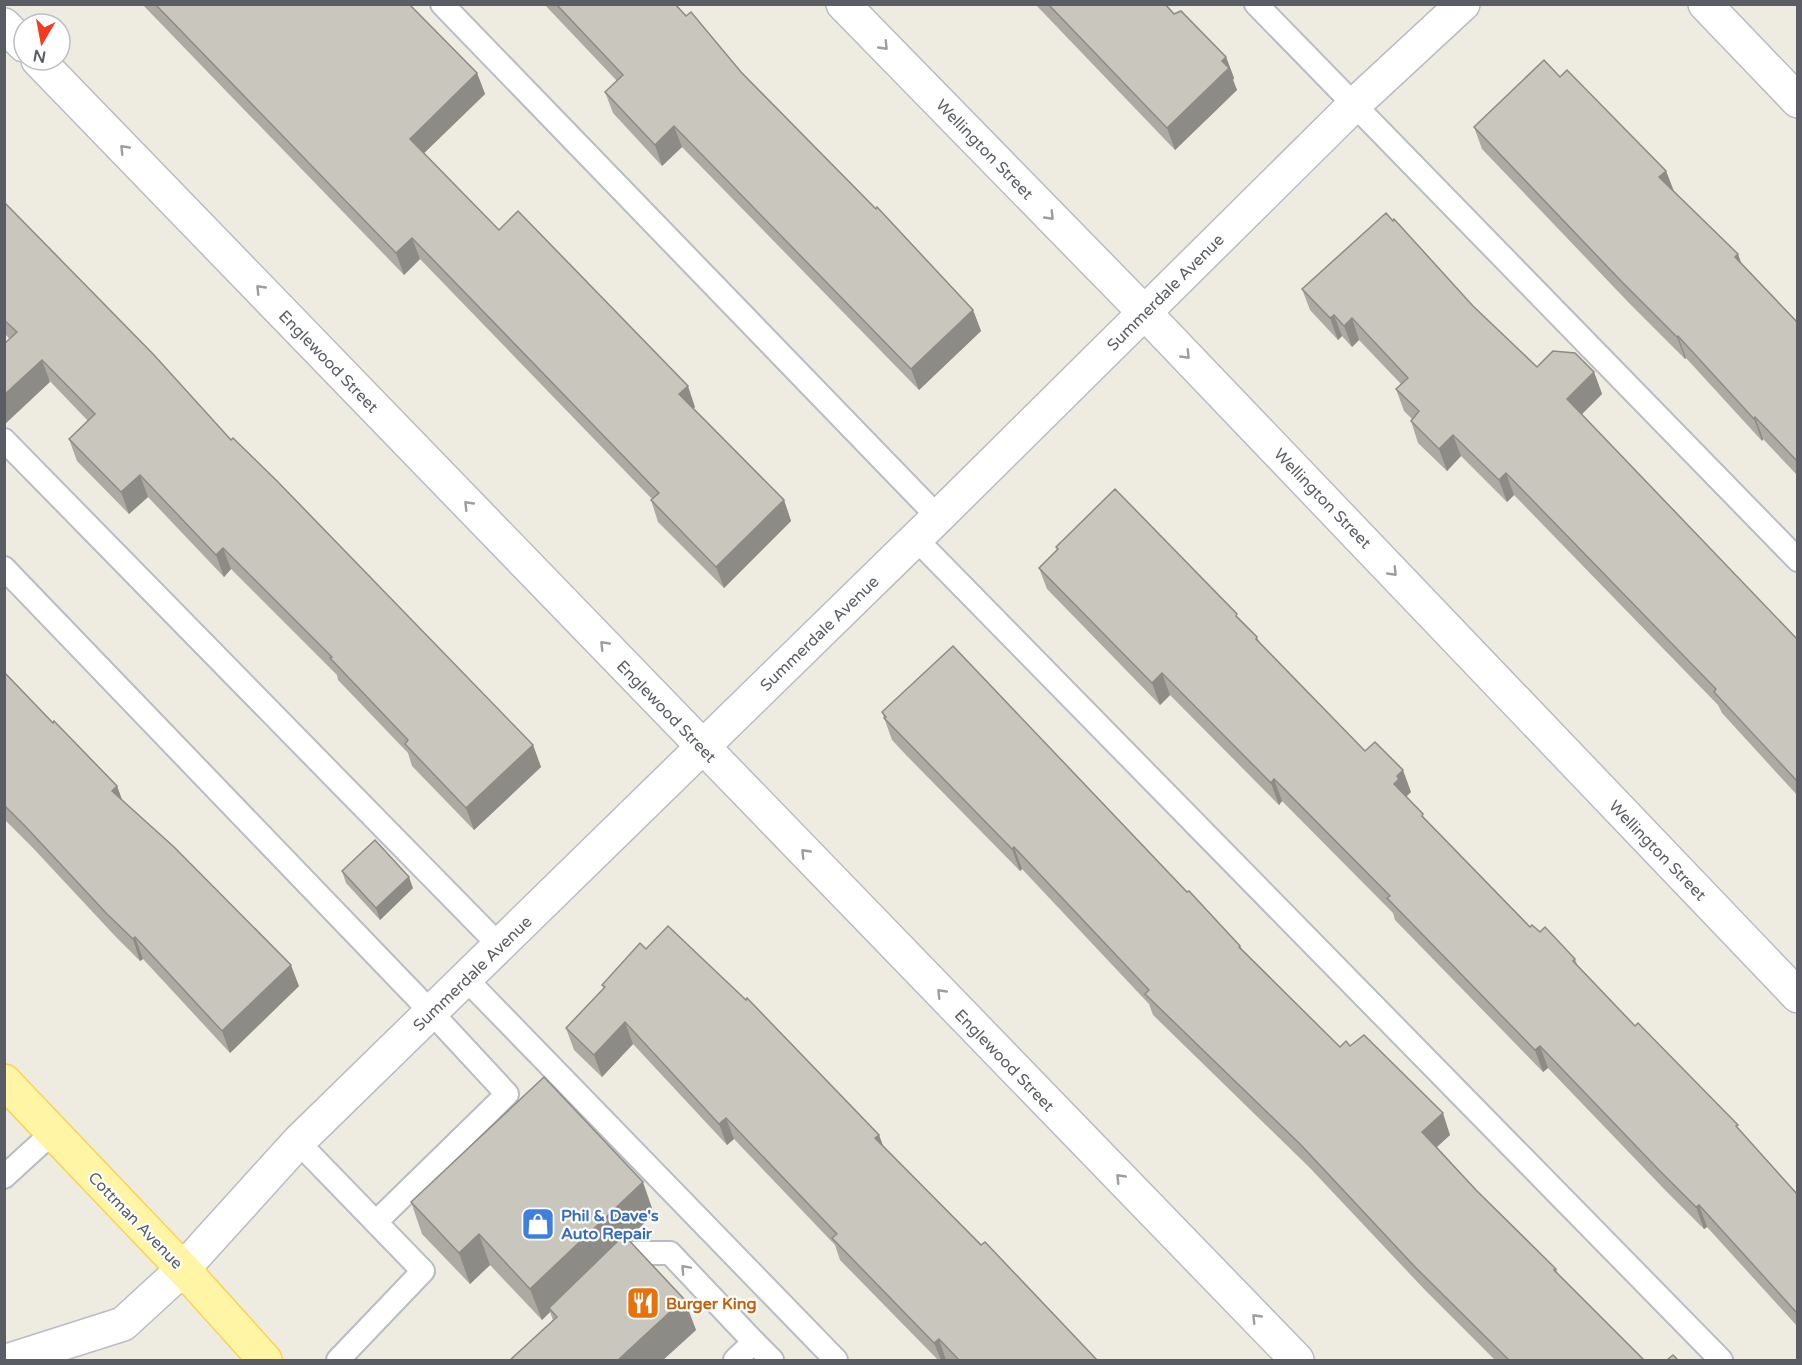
<svg xmlns="http://www.w3.org/2000/svg" width="1802" height="1365" font-family="'Varela Round',sans-serif">
	<rect width="100%" height="100%" fill="#eeece1"/>
	<g fill="none" stroke-linecap="round" stroke-linejoin="round">
		<defs>
			<g id="service">
				<path d="M442,4L938,517"/>
				<path d="M1256,4L1798,560"/>
				<path d="M4,440L500,946"/>
				<path d="M916,539L1721,1360"/>
				<path d="M4,568L431,1012L507,1094L376,1222"/>
				<path d="M466,979L836,1360"/>
				<path d="M298,1142L423,1271L338,1360"/>
				<path d="M4,1177L52,1133"/>
				<path d="M617,1266L630,1253H670L754,1342"/>
				<path d="M735,1360L754,1342L772,1360"/>
			</g>
			<g id="minor">
				<path d="M843,4L1145,313L1798,996"/>
				<path d="M1705,4L1798,101"/>
				<path d="M4,25L24,45"/>
				<path d="M38,60L1297,1360"/>
			</g>
			<path id="tertiary" d="M10,1360L123,1324L183,1269L298,1142L938,517L1354,105L1463,4"/>
			<path id="primary" d="M4,1081L183,1269L265,1360"/>
		</defs>
		<!-- service casing -->
		<use href="#service" stroke="#b9bcc2" stroke-width="26"/>
		<!-- minor casing -->
		<use href="#minor" stroke="#b9bcc2" stroke-width="36"/>
		<!-- tertiary casing -->
		<use href="#tertiary" stroke="#b9bcc2" stroke-width="36"/>
		<!-- primary casing -->
		<use href="#primary" stroke="#fcd34d" stroke-width="36"/>
		<!-- service -->
		<use href="#service" stroke="#fff" stroke-width="22"/>
		<!-- minor -->
		<use href="#minor" stroke="#fff" stroke-width="33"/>
		<!-- tertiary -->
		<use href="#tertiary" stroke="#fff" stroke-width="33"/>
		<!-- primary -->
		<use href="#primary" stroke="#fff5a5" stroke-width="33"/>
	</g>
	<!-- wall -->
	<g fill="#adaaa3">
		<path d="M142,4H409L477,73L485,94L424,153L499,230L695,407L693,409L784,500L791,521L724,588L658,522L651,500L652,499L420,259L404,275Z"/>
		<path d="M544,4H675L973,310L981,331L919,390L682,147L662,166L613,113L605,92L617,81Z"/>
		<path d="M1035,4H1165L1174,14L1226,57L1234,78L1233,80L1237,90L1175,150Z"/>
		<path d="M1560,77L1666,171L1674,191L1797,322V475L1763,439L1762,441L1686,358L1685,359L1630,304L1482,149L1474,127Z"/>
		<path d="M4,202L231,440L533,745L541,767L474,830L412,766L408,753L338,680L337,675L231,569L224,577L148,497L129,514L77,461L69,439L88,421L4,333Z"/>
		<path d="M1302,289L1473,306L1537,367L1594,372L1602,394L1581,415L1797,639V795L1722,713L1718,705L1514,495L1507,502L1461,456L1447,471L1418,443L1411,421L1412,419L1404,411L1396,389L1401,384L1359,340L1352,347L1342,336L1338,340L1310,310Z"/>
		<path d="M1056,547L1239,618L1257,637L1260,643L1365,751L1411,792L1406,796L1425,819L1530,927L1540,932L1575,959L1578,966L1635,1026L1740,1131L1797,1194V1326L1707,1227L1704,1229L1666,1191L1548,1068L1543,1072L1395,920L1393,913L1282,801L1279,805L1170,695L1160,705L1047,589L1039,568L1057,550Z"/>
		<path d="M4,672L53,723L117,786L122,800L299,986L230,1053L143,959L140,961L115,936L33,848L4,819Z"/>
		<path d="M882,712L1187,892L1240,946L1242,949L1340,1047L1350,1046L1450,1135L1437,1147L1477,1191L1556,1269L1558,1274L1644,1360H1495L1424,1289L1309,1167L1153,1015L1149,1004L1022,869L1020,871L907,756L892,740Z"/>
		<path d="M342,871L413,888L380,920L346,883Z"/>
		<path d="M646,949L879,1135L883,1146L1097,1360H938L840,1260L835,1245L734,1139L727,1145L633,1044L602,1077L574,1050L566,1028L604,989L602,985Z"/>
		<path d="M411,1202L654,1214L627,1239L684,1299L696,1330L663,1360H510L553,1320L550,1312L542,1320L490,1265L470,1284L422,1234Z"/>
	</g>
	<!-- shaded-wall -->
	<g fill="#8d8b85">
		<path d="M1226,57L1234,78L1233,80L1237,90L1175,150L1167,128L1222,61Z"/>
		<path d="M477,73L485,94L417,160L410,139Z"/>
		<path d="M674,126L682,147L662,166L655,145Z"/>
		<path d="M1666,171L1674,192L1659,177Z"/>
		<path d="M412,238L420,259L404,275L396,253Z"/>
		<path d="M1738,254L1746,276L1735,257Z"/>
		<path d="M973,310L981,331L919,390L911,369Z"/>
		<path d="M1334,315L1342,336L1338,340L1330,318Z"/>
		<path d="M1352,318L1359,340L1352,347L1344,326Z"/>
		<path d="M1678,336L1686,358L1685,359L1677,337Z"/>
		<path d="M42,360L50,382L4,425V395Z"/>
		<path d="M1594,372L1602,394L1575,421L1567,399Z"/>
		<path d="M688,386L695,407L686,416L679,394Z"/>
		<path d="M1755,417L1763,439L1762,441L1754,419Z"/>
		<path d="M1453,435L1461,456L1447,471L1439,449Z"/>
		<path d="M1506,473L1514,495L1507,502L1499,480Z"/>
		<path d="M140,475L148,497L129,514L121,492Z"/>
		<path d="M784,500L791,521L724,588L716,567Z"/>
		<path d="M223,548L231,569L224,577L216,555Z"/>
		<path d="M1162,673L1170,695L1160,705L1152,683Z"/>
		<path d="M533,745L541,767L474,830L466,808Z"/>
		<path d="M1403,770L1411,792L1406,797L1394,784L1397,776Z"/>
		<path d="M1274,779L1282,801L1279,805L1271,783Z"/>
		<path d="M117,786L125,808L112,791Z"/>
		<path d="M1014,847L1022,869L1020,871L1012,849Z"/>
		<path d="M409,877L413,888L380,920L376,908Z"/>
		<path d="M135,937L143,959L140,961L133,939Z"/>
		<path d="M291,965L299,986L230,1053L222,1031Z"/>
		<path d="M625,1022L633,1044L602,1077L594,1055Z"/>
		<path d="M1540,1046L1548,1068L1543,1072L1535,1050Z"/>
		<path d="M1443,1113L1450,1135L1430,1153L1422,1132Z"/>
		<path d="M726,1118L734,1139L727,1145L719,1124Z"/>
		<path d="M879,1135L887,1157L875,1138Z"/>
		<path d="M643,1182L654,1214L551,1311L549,1308L550,1312L542,1320L530,1289Z"/>
		<path d="M1699,1205L1707,1227L1704,1229L1696,1207Z"/>
		<path d="M479,1234L490,1265L470,1284L459,1253Z"/>
		<path d="M684,1299L696,1330L663,1360H618Z"/>
		<path d="M939,1339L946,1360H941L934,1343Z"/>
	</g>
	<!-- building -->
	<g fill="#c9c6be" stroke="#8d8b85" stroke-width="1.5">
		<path d="M155,4H409L477,73L410,139L499,230L518,211L688,386L679,394L784,500L716,567L651,500L659,493L412,238L396,253Z"/>
		<path d="M556,4H675L686,16L691,12L741,72L876,209L877,207L973,310L911,369L674,126L655,145L605,92L623,75Z"/>
		<path d="M1048,4H1165L1174,14L1181,11L1226,57L1222,61L1229,68L1167,128Z"/>
		<path d="M1544,60L1560,77L1567,70L1666,171L1659,177L1738,254L1735,257L1797,322V461L1755,417L1754,419L1678,336L1677,337L1622,282L1474,127Z"/>
		<path d="M4,202L154,355L231,440L233,438L277,481L533,745L466,808L405,744L408,740L330,658L332,657L223,548L216,555L140,475L121,492L69,439L95,414L42,360L4,395V344L17,332L4,320Z"/>
		<path d="M1386,213L1393,221L1394,219L1473,306L1537,367L1553,351L1575,353L1594,372L1567,399L1797,639V781L1714,692L1716,689L1506,473L1499,480L1453,435L1439,449L1411,421L1419,411L1396,389L1408,378L1352,318L1344,326L1334,315L1330,318L1302,289Z"/>
		<path d="M1115,489L1237,614L1236,616L1257,637L1256,639L1365,751L1375,742L1403,770L1397,776L1399,779L1394,784L1423,814L1422,816L1530,927L1532,925L1540,932L1545,927L1575,959L1573,961L1635,1026L1638,1023L1738,1125L1736,1126L1797,1194V1313L1699,1205L1696,1207L1658,1169L1540,1046L1535,1050L1387,898L1390,896L1274,779L1271,783L1162,673L1152,683L1039,568L1058,549L1056,547Z"/>
		<path d="M953,646L1187,892L1189,891L1240,946L1239,947L1340,1047L1346,1041L1350,1046L1364,1035L1443,1113L1422,1132L1477,1191L1556,1269L1554,1270L1644,1360H1509L1416,1268L1301,1145L1145,994L1149,990L1014,847L1012,849L884,718L886,717L882,712Z"/>
		<path d="M4,672L53,723L54,721L117,786L112,791L174,847L291,965L222,1031L135,937L133,939L107,914L25,826L4,805Z"/>
		<path d="M375,840L409,877L376,908L342,871Z"/>
		<path d="M668,926L746,1000L747,998L879,1135L875,1138L981,1245L985,1242L1097,1360H959L939,1339L934,1343L832,1238L837,1234L726,1118L719,1124L625,1022L594,1055L566,1028L605,987L602,985L640,943L646,949Z"/>
		<path d="M544,1077L643,1182L530,1289L479,1234L459,1253L411,1202Z"/>
		<path d="M624,1235L684,1299L618,1360H510L557,1317L549,1308Z"/>
		<path d="M1673,1355L1678,1360H1667Z"/>
	</g>
	<!-- one-way arrows -->
	<defs><path id="oneway-chevron" d="M-2-3.5L2.5 0L-2 3.5" fill="none" stroke-width="1.6" stroke-linecap="round" stroke-linejoin="round" transform="scale(1.5)"/></defs>
	<g stroke="#9c9ea2">
		<use href="#oneway-chevron" transform="translate(884 46) rotate(46)"/>
		<use href="#oneway-chevron" transform="translate(124 149) rotate(-134)"/>
		<use href="#oneway-chevron" transform="translate(1050 216) rotate(46)"/>
		<use href="#oneway-chevron" transform="translate(260 289) rotate(-134)"/>
		<use href="#oneway-chevron" transform="translate(1186 355) rotate(46)"/>
		<use href="#oneway-chevron" transform="translate(468 505) rotate(-134)"/>
		<use href="#oneway-chevron" transform="translate(1393 572) rotate(46)"/>
		<use href="#oneway-chevron" transform="translate(604 645) rotate(-134)"/>
		<use href="#oneway-chevron" transform="translate(805 853) rotate(-134)"/>
		<use href="#oneway-chevron" transform="translate(941 993) rotate(-134)"/>
		<use href="#oneway-chevron" transform="translate(1120 1178) rotate(-134)"/>
		<use href="#oneway-chevron" transform="translate(685 1269) rotate(-133)"/>
		<use href="#oneway-chevron" transform="translate(1256 1318) rotate(-134)"/>
	</g>
	<!-- icons -->
	<defs>
		<symbol id="shop-square" viewBox="-11 -11 22 22"><rect x="-9" y="-9" width="18" height="18" rx="4" fill="#3f7fe0" stroke="#fff"/><path d="M-5-2.5h2.3a2.7 3.5 0 0 1 5.4 0H5L5.5 6h-11ZM-1.5-2.5h3a1.5 2.3 0 0 0-3 0Z" fill="#fff"/></symbol>
		<symbol id="restaurant-square" viewBox="-11 -11 22 22"><rect x="-9" y="-9" width="18" height="18" rx="4" fill="#e8710a" stroke="#fff"/><path d="M-5-6h1v4h1v-4h1v4h1v-4h1v5L-1.5 .5V6h-2V.5L-5-1ZM5-6V6H3V1.5H1.5Q1.5-4 5-6Z" fill="#fff"/></symbol>
	</defs>
	<g fill-rule="evenodd">
		<use href="#shop-square" x="519" y="1205" width="38" height="38"/>
		<use href="#restaurant-square" x="624" y="1284" width="38" height="38"/>
	</g>
	<g text-anchor="middle" stroke-width="4.5" stroke-linejoin="round" paint-order="stroke">
		<!-- street labels -->
		<g font-size="16" fill="#5a5e64" stroke="#fff">
			<text transform="translate(985 149) rotate(46)" y="6">Wellington Street</text>
			<text transform="translate(1165 292) rotate(-45)" y="6">Summerdale Avenue</text>
			<text transform="translate(329 361) rotate(46)" y="6">Englewood Street</text>
			<text transform="translate(1323 498) rotate(46)" y="6">Wellington Street</text>
			<text transform="translate(819 633) rotate(-44)" y="6">Summerdale Avenue</text>
			<text transform="translate(667 711) rotate(46)" y="6">Englewood Street</text>
			<text transform="translate(1658 850) rotate(46)" y="6">Wellington Street</text>
			<text transform="translate(472 973) rotate(-44)" y="6">Summerdale Avenue</text>
			<text transform="translate(1005 1060) rotate(46)" y="6">Englewood Street</text>
			<text transform="translate(136 1220) rotate(46)" y="6">Cottman Avenue</text>
		</g>
		<!-- shop labels -->
		<g font-size="16" font-weight="bold" fill="#366cbe" stroke="#fff" text-anchor="start">
			<text x="561" y="1221">Phil &amp; Dave's<tspan x="561" dy="18">Auto Repair</tspan></text>
		</g>
		<!-- food labels -->
		<g font-size="16" font-weight="bold" fill="#c56008" stroke="#fff" text-anchor="start">
			<text x="666" y="1309">Burger King</text>
		</g>
	</g>
	<!-- border -->
	<rect width="1802" height="1365" fill="none" stroke="#5a5e64" stroke-width="12"/>
	<!-- north arrow -->
	<g transform="translate(42 42) rotate(190)"><circle r="28" fill="#ffffff" stroke="#bdbfc1" stroke-width="1.5"/>
	<path d="M0-4.5L10 22L0 15L-10 22Z" fill="#f63a1f"/>
	<text y="-9" font-size="16" font-weight="bold" text-anchor="middle" fill="#5a5e64">N</text>
	</g>
</svg>
